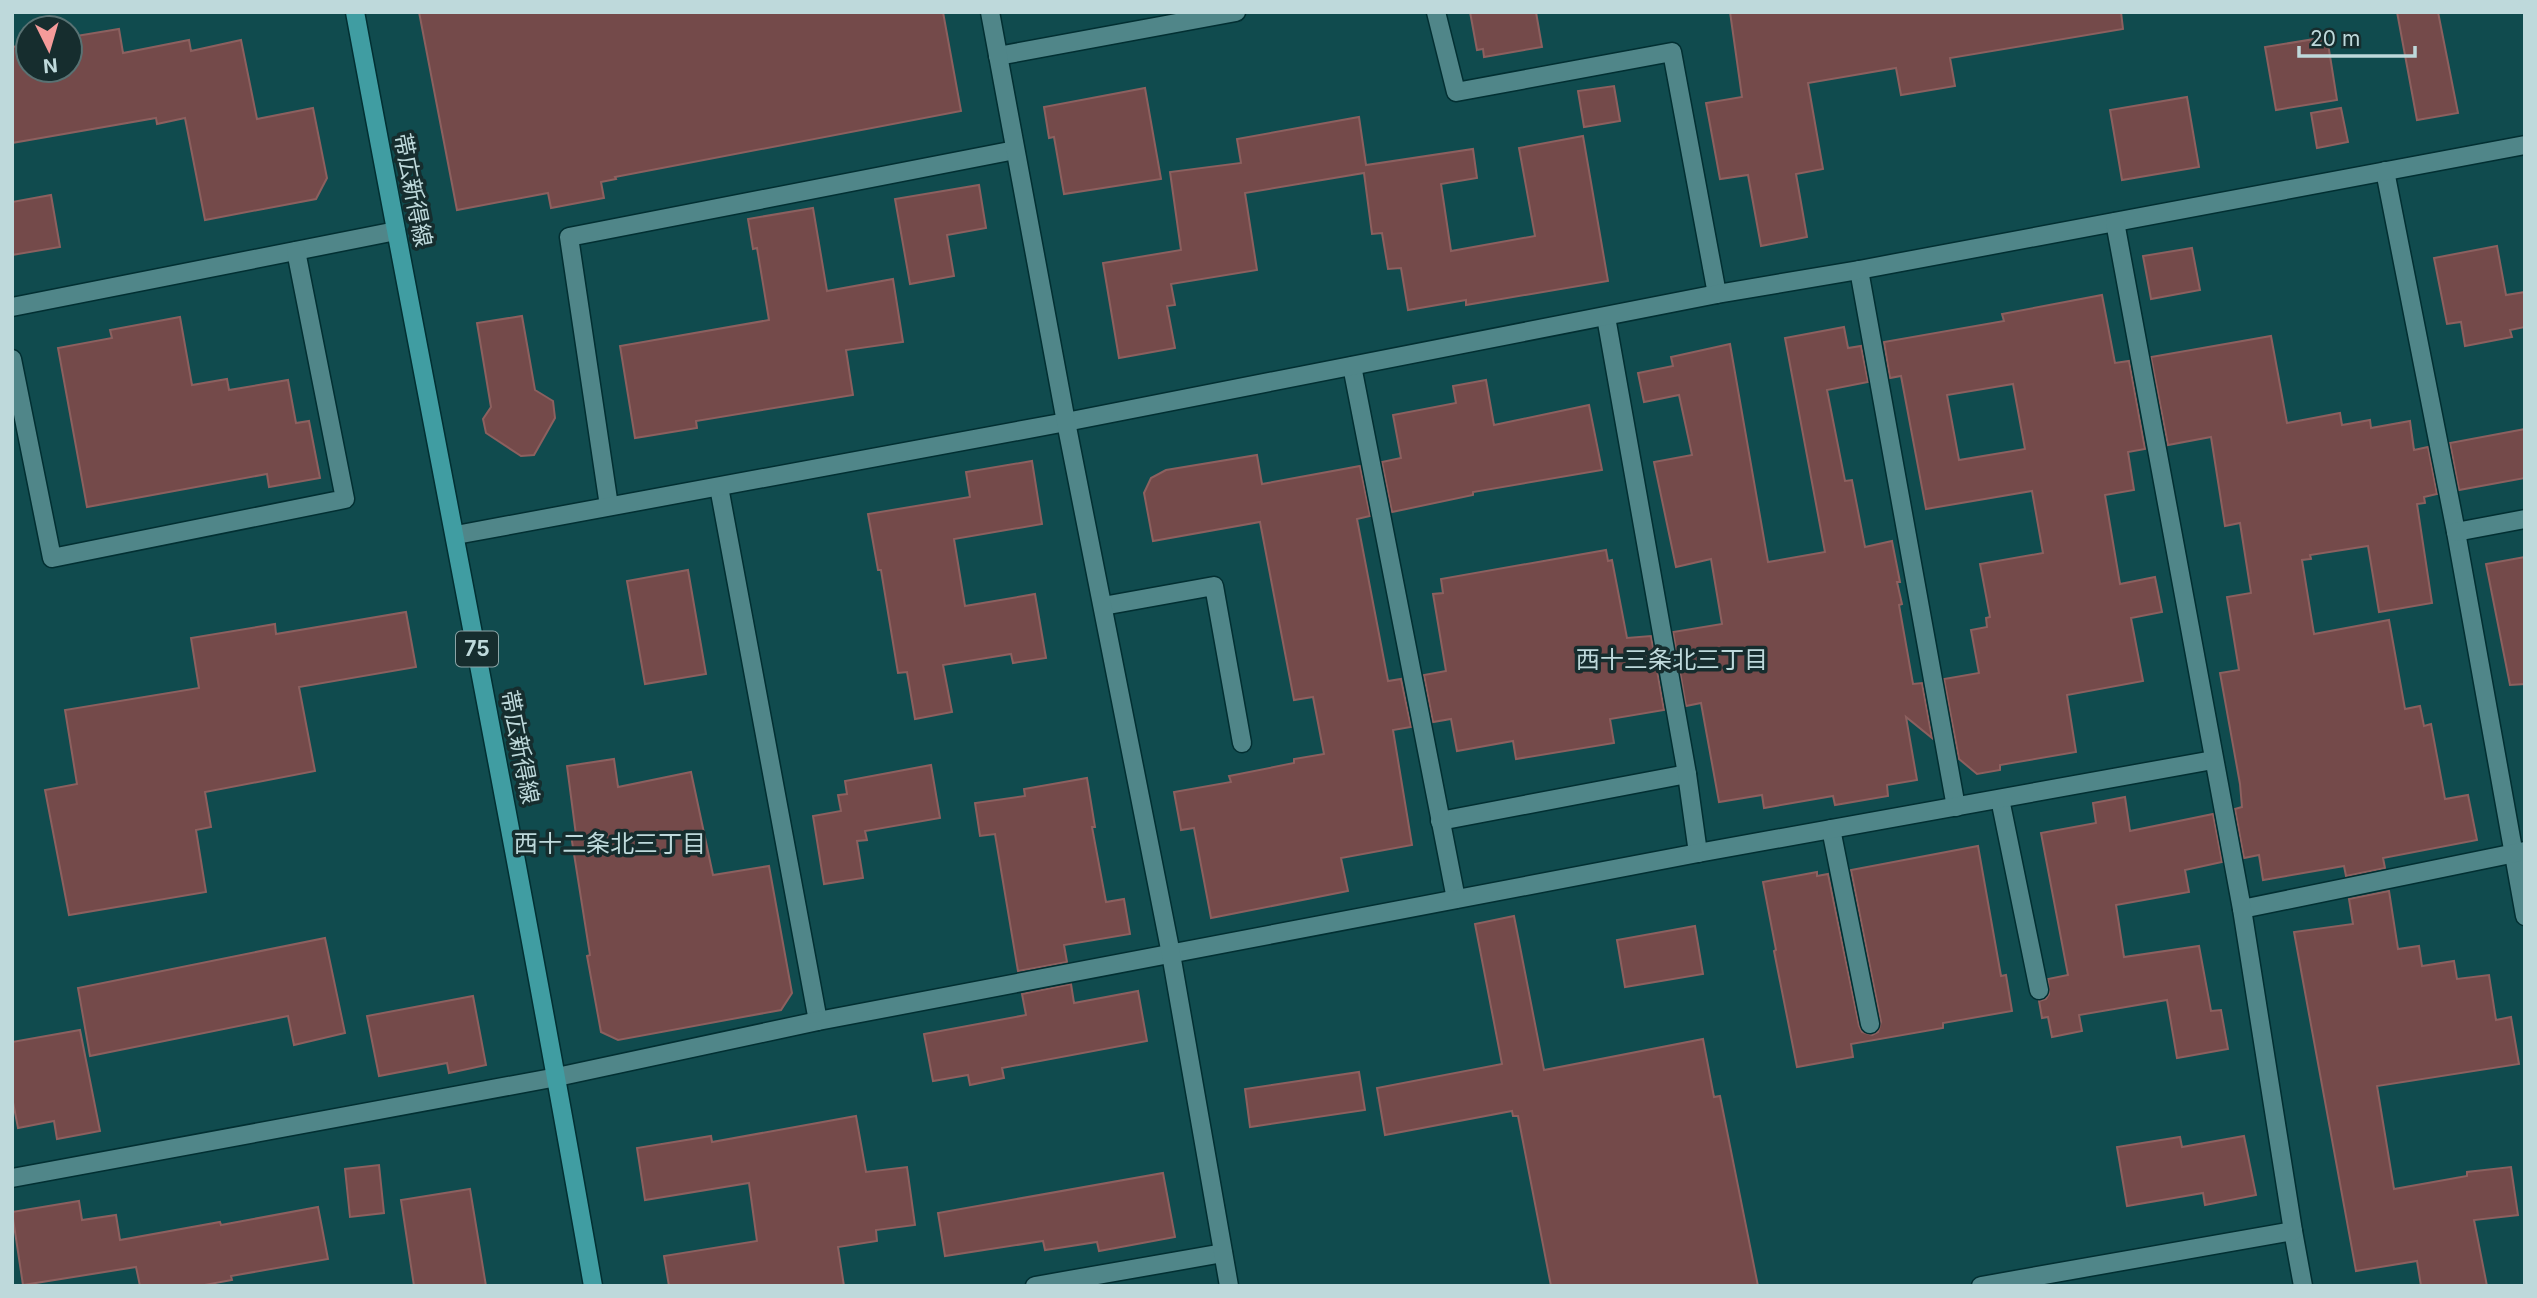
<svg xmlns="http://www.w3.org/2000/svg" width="2537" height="1298" font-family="Inter,'Noto Sans JP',sans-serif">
	<rect width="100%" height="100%" fill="#104b4e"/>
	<!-- building -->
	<g fill="#744a4a" stroke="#8c605f" stroke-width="2" fill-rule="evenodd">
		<path d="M419,12H943L961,111L615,177L616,179L601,182L604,198L551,208L548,193L457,210Z"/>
		<path d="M1470,12H1536L1542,47L1484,57L1483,49L1477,50Z"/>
		<path d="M1730,12H2121L2123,29L1950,58L1955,86L1901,95L1896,68L1808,83L1823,169L1796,174L1807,237L1761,246L1748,175L1720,179L1706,103L1742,97Z"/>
		<path d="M2397,12H2438L2458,113L2417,120Z"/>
		<path d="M119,29L123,53L189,40L191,51L241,40L257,119L313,108L327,178L316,199L205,220L185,118L157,124L156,118L12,143V47L28,45V70H70V37Z"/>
		<path d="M2327,37L2337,100L2276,110L2265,47Z"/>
		<path d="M1614,86L1620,121L1584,127L1578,91Z"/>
		<path d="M1145,88L1161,179L1064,194L1054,137L1049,138L1044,107Z"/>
		<path d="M2187,97L2199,167L2122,180L2110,110Z"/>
		<path d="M2341,108L2348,142L2317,148L2311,113Z"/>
		<path d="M1359,117L1366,165L1473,149L1477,178L1441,184L1451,251L1535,236L1519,148L1583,136L1608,281L1466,305V300L1408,310L1401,268L1388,269L1382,233L1372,234L1364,173L1245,193L1257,270L1171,284L1175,305L1167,306L1175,348L1119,358L1103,263L1181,250L1170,172L1241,163L1237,139Z"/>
		<path d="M979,185L986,228L947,235L954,276L910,284L895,199Z"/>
		<path d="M51,195L60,247L12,255V202Z"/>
		<path d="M813,208L827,291L893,279L903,342L846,350L853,395L696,421L697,428L635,438L620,346L769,320L757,248L753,249L748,219Z"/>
		<path d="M2497,246L2506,295L2525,292V327L2510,330L2512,337L2465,346L2461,322L2447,324L2434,258Z"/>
		<path d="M2192,248L2200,290L2151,299L2143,256Z"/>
		<path d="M2102,295L2115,363L2129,361L2145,449L2128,452L2134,490L2105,495L2120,584L2155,577L2162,612L2131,618L2143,681L2067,695L2076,752L2000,765V770L1977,774L1959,759L1944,679L1979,673L1971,630L1987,627L1986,618L1990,617L1980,564L2043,553L2032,491L1926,509L1901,376L1890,378L1884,342L2004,321L2002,314ZM2013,384L2025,449L1959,460L1947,395Z"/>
		<path d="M522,316L535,390L553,401L555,418L534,455L521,456L486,433L483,419L491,407L477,323Z"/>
		<path d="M180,317L192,385L227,379L229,390L288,380L296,423L309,421L320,478L269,487L267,474L87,507L58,348L112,338L110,330Z"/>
		<path d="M1844,327L1848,348L1861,346L1868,382L1827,390L1845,481L1852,480L1865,547L1892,541L1900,582H1897L1902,604L1899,605L1913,684L1922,683L1932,738L1906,717L1917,780L1887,785L1888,796L1835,805L1833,796L1764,808L1762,795L1719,802L1701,703L1686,706L1673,632L1722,624L1711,559L1676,567L1654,462L1692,455L1679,395L1644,402L1638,373L1673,366L1671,357L1730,344L1768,562L1825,552L1785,338Z"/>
		<path d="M2271,336L2287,423L2340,413L2342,425L2370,420L2371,428L2410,421L2414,450L2428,447L2437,494L2424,497L2425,503L2417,504L2432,603L2379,612L2368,546L2310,555L2311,559L2302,560L2314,634L2389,620L2405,709L2420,706L2424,726L2431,724L2445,799L2468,795L2477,840L2383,858L2385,868L2346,876L2344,866L2263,880L2259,855L2244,858L2235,809L2242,807L2240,784L2220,673L2239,670L2227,597L2251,593L2240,523L2225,526L2211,437L2168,445L2151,357Z"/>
		<path d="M1486,380L1494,425L1589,405L1602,470L1473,492V495L1392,512L1382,462L1401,458L1393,415L1456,403L1453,386Z"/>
		<path d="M2525,429V478L2459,490L2450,443Z"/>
		<path d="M1257,455L1262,484L1360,466L1370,516L1357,519L1388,681L1401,679L1411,727L1393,730L1412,845L1341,858L1348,891L1211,918L1194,828L1181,830L1174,792L1231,782L1229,776L1294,763V759L1324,754L1313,697L1294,700L1260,522L1153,541L1144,493L1151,478L1166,470Z"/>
		<path d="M1032,461L1042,524L954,539L965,606L1035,594L1046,658L1013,663L1011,654L943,665L952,712L915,719L907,672L898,673L881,570H878L868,514L970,497L966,472Z"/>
		<path d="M1606,550L1608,561L1612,560L1627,638L1651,636L1664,710L1610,719L1614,743L1516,759L1513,741L1457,751L1451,719L1433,722L1424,675L1446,671L1433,594L1443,593L1441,579Z"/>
		<path d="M2525,557V684L2510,685L2486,564Z"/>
		<path d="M688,570L706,674L645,684L627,581Z"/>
		<path d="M406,612L416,667L299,687L315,771L205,792L211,827L196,830L206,892L69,915L45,790L77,784L65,710L199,688L191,638L275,624L276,634Z"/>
		<path d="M614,759L618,787L691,772L713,875L769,866L792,993L781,1010L618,1040L601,1032L587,956L590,955L571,835H576L567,766Z"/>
		<path d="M931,765L940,818L865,831L867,840L857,841L863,878L824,884L813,816L841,811L838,795L847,794L845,781Z"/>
		<path d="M1087,778L1095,827H1092L1106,902L1124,899L1130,934L1064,945L1067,962L1018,971L995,834L980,836L975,803L1025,796L1024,789Z"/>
		<path d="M2125,797L2130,831L2213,814L2222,862L2185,870L2189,892L2116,905L2124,957L2199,946L2211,1011L2221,1010L2228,1049L2177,1058L2167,1000L2079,1015L2082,1031L2052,1037L2048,1017L2042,1018L2039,1001L2046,999L2049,994L2048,979L2068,975L2041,833L2096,823L2093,803Z"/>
		<path d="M1978,846L2001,976L2006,975L2012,1011L1943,1023V1028L1851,1044L1853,1057L1797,1067L1774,951L1776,950L1763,882L1817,872V876L1828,874L1859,1026L1862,1032L1872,1035L1878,1032L1881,1022L1851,870Z"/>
		<path d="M2389,891L2398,949L2419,946L2422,966L2454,961L2457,979L2489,975L2496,1020L2511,1017L2519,1064L2377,1086L2394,1189L2467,1176V1172L2511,1167L2518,1215L2474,1220L2487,1286H2421L2417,1261L2356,1271L2294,932L2353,924L2349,899Z"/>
		<path d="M1514,916L1544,1070L1703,1039L1714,1097L1720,1096L1758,1286H1551L1518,1116H1513L1512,1111L1385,1135L1377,1088L1502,1064L1475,924Z"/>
		<path d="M1695,926L1703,974L1625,987L1617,940Z"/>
		<path d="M325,938L345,1033L294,1045L288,1016L90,1056L78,988Z"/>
		<path d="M1071,984L1074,1003L1138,991L1147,1041L1002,1068L1004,1078L970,1085L968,1075L933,1081L924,1034L1026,1015L1022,994Z"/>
		<path d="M473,996L486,1065L449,1073L447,1063L379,1076L367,1016Z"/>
		<path d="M80,1030L100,1131L57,1139L54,1121L18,1128L12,1097V1042Z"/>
		<path d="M1359,1072L1365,1110L1250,1127L1245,1089Z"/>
		<path d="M856,1116L866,1172L907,1167L915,1225L876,1230L877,1241L838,1247L844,1286H669L664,1256L757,1241L749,1183L645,1200L637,1148L711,1136L712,1142Z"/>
		<path d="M2244,1136L2256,1195L2205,1205L2203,1193L2127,1206L2117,1147L2180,1137L2182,1147Z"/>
		<path d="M379,1165L384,1213L350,1217L345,1169Z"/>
		<path d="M1163,1173L1175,1237L1099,1251L1097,1242L1045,1250L1043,1241L945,1256L938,1213Z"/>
		<path d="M470,1189L486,1286H414L401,1200Z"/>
		<path d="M79,1201L82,1220L116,1215L120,1240L220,1222L221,1225L318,1207L328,1259L231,1276L232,1280L199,1286H140L136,1267L23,1285L12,1212Z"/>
	</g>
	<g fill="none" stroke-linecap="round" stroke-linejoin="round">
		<defs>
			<g id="lane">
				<path d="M12,307L396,231"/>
				<path d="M12,359L52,558L345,499L296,251"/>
				<path d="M1103,606L1214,586L1242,743"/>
				<path d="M2000,799L2039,990"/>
				<path d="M1440,821L1687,774"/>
				<path d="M1831,829L1870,1024"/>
			</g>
			<g id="street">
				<path d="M1436,12L1456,92L1672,52L1717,294"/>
				<path d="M998,56L1236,12"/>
				<path d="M2385,171L2456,532L2525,916"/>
				<path d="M1859,270L1956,807"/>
				<path d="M1606,317L1687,774L1698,853"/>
				<path d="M1352,366L1456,899"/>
				<path d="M719,487L818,1021"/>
				<path d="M609,506L569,237L1015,150"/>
				<path d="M2456,532L2525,519"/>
				<path d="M456,535L1066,422L1717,294L1859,270L2525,145"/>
				<path d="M2242,909L2525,851"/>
				<path d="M12,1178L557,1077L818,1021L1698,853L2213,760"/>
				<path d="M2293,1231L2303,1286"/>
				<path d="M1035,1286L1223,1253"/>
				<path d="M1981,1286L2293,1231L2242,909L2115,222"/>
			</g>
			<path id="secondary" d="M990,12L1066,422L1171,954L1229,1286"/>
			<path id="primary" d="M355,12C434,437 519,860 593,1286"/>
		</defs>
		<!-- lane casing -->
		<use href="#lane" stroke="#022f32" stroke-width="21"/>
		<!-- street casing -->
		<use href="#street" stroke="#022f32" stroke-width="21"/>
		<!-- secondary casing -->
		<use href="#secondary" stroke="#022f32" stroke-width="21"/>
		<!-- primary casing -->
		<use href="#primary" stroke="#022f32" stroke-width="21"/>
		<!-- lane -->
		<use href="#lane" stroke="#508689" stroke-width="18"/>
		<!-- street -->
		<use href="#street" stroke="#508689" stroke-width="18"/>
		<!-- secondary -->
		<use href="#secondary" stroke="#508689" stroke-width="18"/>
		<!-- primary -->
		<use href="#primary" stroke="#409da2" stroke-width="18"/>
	</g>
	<g text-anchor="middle" stroke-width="7" stroke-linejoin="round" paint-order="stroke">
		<!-- shield labels -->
		<rect fill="#162d2e" stroke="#8ca5a7" stroke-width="2" x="456" y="631.5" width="42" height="35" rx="5"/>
		<g font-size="21" font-weight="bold" fill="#bed9db">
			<text x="477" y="656">75</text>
		</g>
		<!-- street labels -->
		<g font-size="23" fill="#bed9db" stroke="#162d2e">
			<text transform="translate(413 190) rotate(79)" y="8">帯広新得線</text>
			<text transform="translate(520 747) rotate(79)" y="8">帯広新得線</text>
		</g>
		<!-- neighbourhood labels -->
		<g font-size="24" fill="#bed9db" stroke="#162d2e">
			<text x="1672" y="668">西十三条北三丁目</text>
			<text x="610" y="852">西十二条北三丁目</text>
		</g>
	</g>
	<!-- border -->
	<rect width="2537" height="1298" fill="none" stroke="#bed9db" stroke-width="28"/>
	<!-- north arrow -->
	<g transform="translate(49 49) rotate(175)"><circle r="33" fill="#162d2e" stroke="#597273" stroke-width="2"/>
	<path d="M0-5L12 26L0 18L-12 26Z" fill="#f59b9a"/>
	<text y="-10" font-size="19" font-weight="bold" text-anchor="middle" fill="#bed9db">N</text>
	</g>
	<!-- scale -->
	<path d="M2299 46v10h116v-10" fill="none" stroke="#bed9db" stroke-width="3.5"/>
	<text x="2310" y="46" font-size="21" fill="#bed9db" stroke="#162d2e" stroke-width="5" paint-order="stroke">20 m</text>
</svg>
